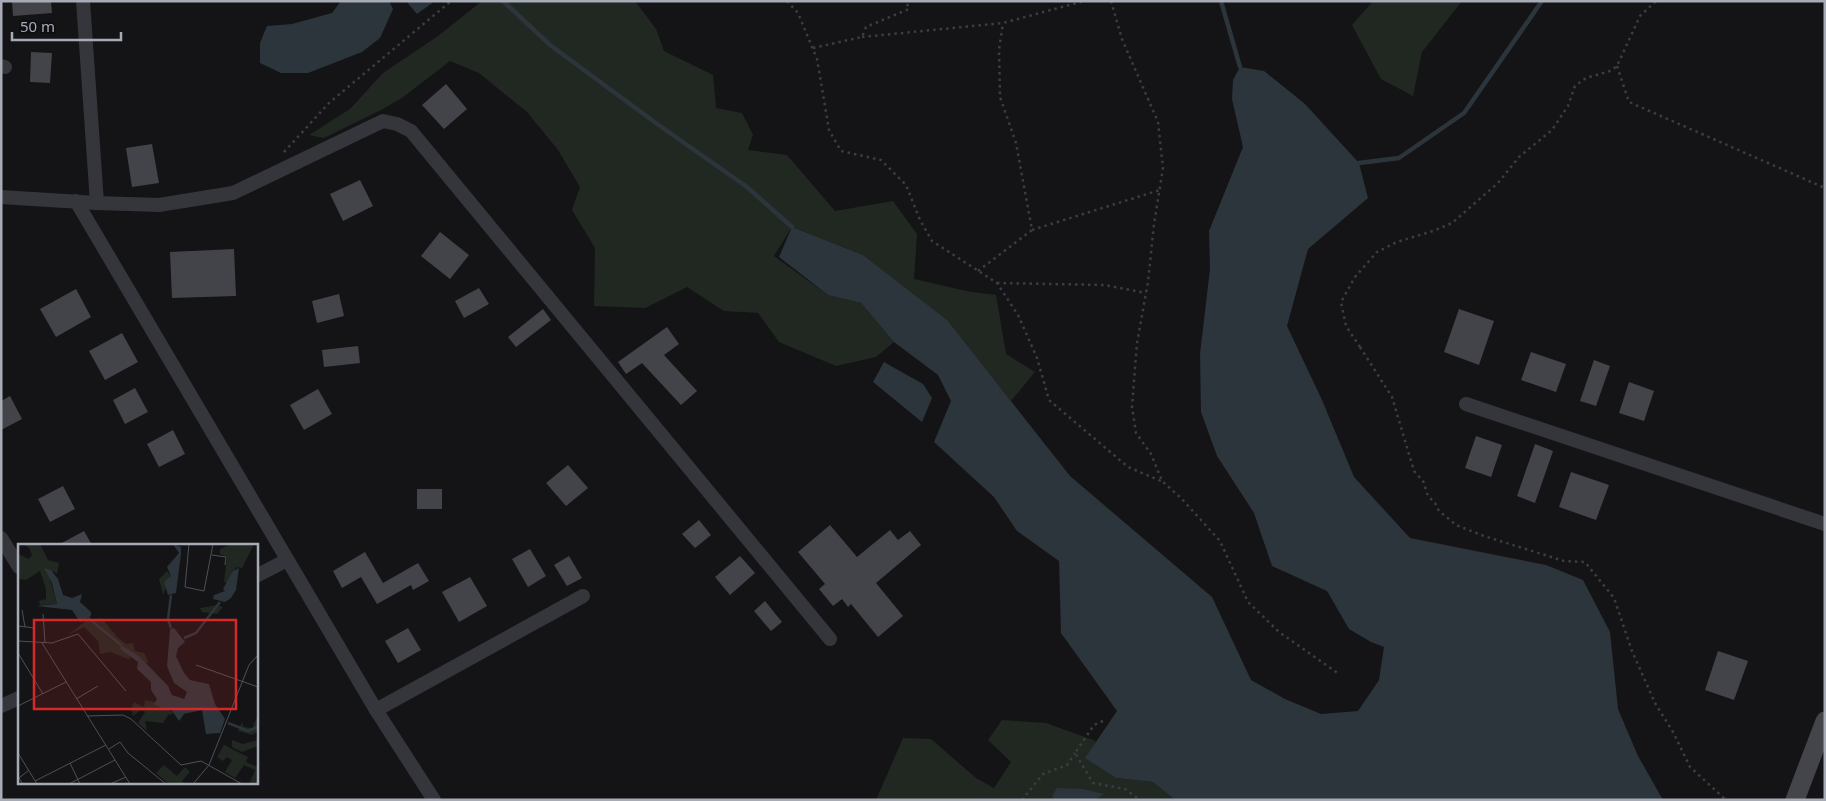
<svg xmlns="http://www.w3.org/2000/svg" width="1826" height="801" font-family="'Noto Sans',sans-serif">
	<rect width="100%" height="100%" fill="#141416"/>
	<!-- green -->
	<g fill="#202821">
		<path d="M482,1H635L656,29L664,51L713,75L716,108L742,113L753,135L748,150L787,155L835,211L893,201L917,234L914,279L971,292L996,295L1006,354L1035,372L1011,401L946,320L863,255L792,227L774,256L828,295L861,303L894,342L876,357L836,366L779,342L758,313L724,311L687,287L645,308L594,306L595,248L572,210L580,187L558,150L527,112L479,73L450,61L402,98L381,110L324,138L309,135L350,109L383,73L438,36Z"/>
		<path d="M1373,1H1462L1422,52L1413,96L1381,79L1352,25Z"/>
		<path d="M1002,720L1046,723L1096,741L1086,758L1116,778L1153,782L1175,800H876L903,738L931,739L976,778L994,788L1011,762L988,740Z"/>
	</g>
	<!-- water -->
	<g fill="#2c353b">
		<path d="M341,1H389L393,9L380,38L362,52L308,73H281L260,63V43L267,26L292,24L332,13Z"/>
		<path d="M406,1H435L417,14Z"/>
		<path d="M1240,67L1264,71L1305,104L1359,163L1368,198L1308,249L1287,326L1322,400L1354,477L1410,538L1546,565L1583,580L1610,632L1618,709L1638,756L1663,800H1175L1153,782L1116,778L1085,758L1117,711L1061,633L1059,561L1017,531L994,497L934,442L951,401L938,375L894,342L861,303L828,295L779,257L792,227L863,255L947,320L1070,476L1212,597L1251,680L1285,699L1321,714L1358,711L1379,680L1384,647L1371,642L1349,629L1327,591L1272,566L1254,513L1217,456L1201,412L1200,354L1210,269L1209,231L1243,147L1232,99L1233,80Z"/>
		<path d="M884,362L923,384L932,398L922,422L873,382Z"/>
		<path d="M1057,788L1083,789L1104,794L1095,800H1054L1052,796Z"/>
	</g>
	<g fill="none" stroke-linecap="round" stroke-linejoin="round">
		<!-- stream -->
		<g stroke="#2c353b" stroke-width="4.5">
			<path d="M503,1L550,45L660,126L747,187L792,227"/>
			<path d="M1221,1L1240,67"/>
			<path d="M1359,163L1399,158L1464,113L1542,1"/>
		</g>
	</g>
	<!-- building -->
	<g fill="#434449">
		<path d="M12,1H51L52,13L13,16Z"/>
		<path d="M31,52L52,53L50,83L30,82Z"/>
		<path d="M446,84L467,109L444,129L422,105Z"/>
		<path d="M152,144L159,183L132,187L126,148Z"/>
		<path d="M360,180L373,206L343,221L330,194Z"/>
		<path d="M440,232L469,255L450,279L421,256Z"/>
		<path d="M234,249L236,296L172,298L170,252Z"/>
		<path d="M479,288L489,304L464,318L455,301Z"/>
		<path d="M76,289L91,317L56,337L40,309Z"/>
		<path d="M339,294L344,316L317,323L312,301Z"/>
		<path d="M543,309L551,320L516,347L508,337Z"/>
		<path d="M1459,309L1494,321L1479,365L1444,352Z"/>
		<path d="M667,327L679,344L664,355L697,391L681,405L642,363L626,374L618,362Z"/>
		<path d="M122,333L138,362L105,380L89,351Z"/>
		<path d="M358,346L360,363L324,367L322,350Z"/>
		<path d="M1531,352L1566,364L1556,392L1521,380Z"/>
		<path d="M1594,360L1610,366L1596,406L1580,401Z"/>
		<path d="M1629,382L1654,391L1644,421L1619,413Z"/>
		<path d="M135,388L148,412L125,424L113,400Z"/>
		<path d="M318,389L332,414L304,430L290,405Z"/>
		<path d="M10,396L22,419L1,430V401Z"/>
		<path d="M173,430L185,454L159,467L147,444Z"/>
		<path d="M1476,436L1502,445L1491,477L1465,468Z"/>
		<path d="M1535,444L1553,451L1535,503L1517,496Z"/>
		<path d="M568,465L588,488L566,506L546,483Z"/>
		<path d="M1571,472L1609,485L1596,520L1559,507Z"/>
		<path d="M63,486L75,509L50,522L38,499Z"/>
		<rect x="417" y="489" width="25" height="20"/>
		<path d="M699,520L711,535L695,548L682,534Z"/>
		<path d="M830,525L857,557L890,530L898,540L910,531L921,545L876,583L903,616L878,637L851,604L848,607L842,599L833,606L819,589L825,584L798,552Z"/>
		<path d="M84,531L92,545H58Z"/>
		<path d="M530,549L546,576L528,587L512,559Z"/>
		<path d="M365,552L383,583L418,563L429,581L413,590L411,585L377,604L361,577L342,588L333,571Z"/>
		<path d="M569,556L582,578L567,586L554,565Z"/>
		<path d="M740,556L755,573L730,595L715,577Z"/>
		<path d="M470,577L487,606L459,622L442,592Z"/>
		<path d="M765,601L782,622L771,631L754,611Z"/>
		<path d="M408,628L421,650L398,663L385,641Z"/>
		<path d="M1718,651L1748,661L1734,700L1705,690Z"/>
	</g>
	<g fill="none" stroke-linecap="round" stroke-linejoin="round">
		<!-- path -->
		<g stroke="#3b3d41" stroke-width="2.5" stroke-dasharray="2.5 4" stroke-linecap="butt">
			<path d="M787,1L798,13L817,59L829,130L841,151L881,160L906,185L920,220L932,241L997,283L1018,315L1037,358L1049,400L1128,467L1161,481"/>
			<path d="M1111,1L1122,39L1158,122L1163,168L1154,224L1148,282L1137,343L1132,407L1136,433L1151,454L1162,481L1181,498L1220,541L1248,602L1279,632L1339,674"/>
			<path d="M862,37L1003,23L1084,1"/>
			<path d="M813,48L862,37L866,27L909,9L906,1"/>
			<path d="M1617,66L1629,102L1825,188"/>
			<path d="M284,152L329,103L451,1"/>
			<path d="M1032,230L1160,190"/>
			<path d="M978,271L1032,230L1016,143L1000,97L999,50L1003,23"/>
			<path d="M997,283L1105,285L1146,293"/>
			<path d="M1360,347L1392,397L1414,471L1423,481L1428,496L1435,503L1439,511L1456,525L1484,536L1564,561L1585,562L1614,598L1632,651L1655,703L1673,732L1690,767L1726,800"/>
			<path d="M1360,347L1346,326L1341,302L1355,277L1377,252L1397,242L1433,231L1452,223L1498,183L1519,157L1552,130L1568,106L1575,86L1586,78L1610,71L1617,66L1640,16L1656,1"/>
			<path d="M1103,721L1094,725L1075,753L1093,783L1125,789L1140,800"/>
			<path d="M1022,800L1043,774L1067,765L1075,753"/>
		</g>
		<!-- street -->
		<g stroke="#35363b" stroke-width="14">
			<path d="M83,1L97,203"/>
			<path d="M1,66L5,67"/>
			<path d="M1,197L97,203L159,205L233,193L383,121L397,124L411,131L830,639"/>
			<path d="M76,201L376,710L434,800"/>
			<path d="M1466,404L1825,524"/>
			<path d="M1,538L19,567"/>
			<path d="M256,576L287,560"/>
			<path d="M1,706L19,698"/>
			<path d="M376,710L583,596"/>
		</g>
		<!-- secondary -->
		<path stroke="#43454a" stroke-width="19" d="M1795,800L1825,721"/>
	</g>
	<!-- overview -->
	<g transform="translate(18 544)">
		<rect width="240" height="240" fill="#141416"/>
		<path d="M5,0H22L30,16L41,19L39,30L35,27L31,32L39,60L22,61L21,57L28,55V45L22,27L8,36L0,35V10L11,15L14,11L11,4ZM214,0H236L224,24L218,23L209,39L206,38L209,13L202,10V5ZM149,27L153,32L145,51L141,35ZM199,61L205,63L199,70L184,68L182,64ZM84,74L99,93L108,100L115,99L117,107L126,109L130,117L128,121L121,112L104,102L102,105L111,110L113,116L92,108L82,110L80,97L66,83L50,91L69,76ZM127,156L137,158L157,169L150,171L145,179L127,177L129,187L120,179L127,168L123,166L115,172L113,165L116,158L126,163ZM240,171V187L234,191L220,187L224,178L226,183L234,184ZM214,196L225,200L240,196V202L224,208L214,203ZM206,201L230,213L228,218L240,223V240H231L237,226L226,221L217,234L207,228L214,216L209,213L205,217L199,213ZM146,221L159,232L167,223L172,228L164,237L167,240H151L138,229Z" fill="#202821"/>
		<path d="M155,0L163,3V10L158,49L150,51L146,38L153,32L149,23L161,9ZM26,24L33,26L40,35L45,51L54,54L64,50L62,58L73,68V72L62,78L54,66L18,62L39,60L34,39ZM221,24L218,46L213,54L207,58L195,55L196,51L207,47L205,45L215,27ZM156,84L167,98L160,104L158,112L166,129L172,136L191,140L197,160L207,175L202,189L188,190L184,166L166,170L161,177L153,165L147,166L136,160L139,155L133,146V138L119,125L120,118L102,105L103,101L121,112L150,142L154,151L166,155L169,148L156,139L149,122L152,85Z" fill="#2c353b"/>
		<path fill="none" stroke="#2c353b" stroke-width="2.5" d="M69,73L103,101M153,84L150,75L153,51M166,94L178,89L202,58M210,179L230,187L240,183"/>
		<path fill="none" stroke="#4e5056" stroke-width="1" d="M171,0L167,43L186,47L195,0M194,11L208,13L207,21M4,66L7,83M25,70L27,99M0,82L17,84M0,97L34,99L60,90L108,147M24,99L112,240M0,109L25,150M178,121L240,143M58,155L80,142M0,162L48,138M69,172L105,171L113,175L163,221L183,217L224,240M91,205L102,198L110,209L148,240M0,209L19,240M52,219L62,240M17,237L88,201M5,240L1,234L11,226M51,240L97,216M92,240L108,233M175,240L191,221L231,121L240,111"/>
		<path fill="#d62828" fill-opacity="0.15" stroke="#d62828" stroke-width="2.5" d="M16,76H218V165H16Z"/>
		<rect width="240" height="240" fill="none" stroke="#a6abb6" stroke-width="2.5"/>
	</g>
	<!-- border -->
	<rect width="1826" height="801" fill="none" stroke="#a6abb6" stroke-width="5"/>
	<!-- scale -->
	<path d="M12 32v8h109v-8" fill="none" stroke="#a6abb6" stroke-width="2.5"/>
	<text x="20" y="32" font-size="15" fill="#a6abb6" stroke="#0f0f11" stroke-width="4" paint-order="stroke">50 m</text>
</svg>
